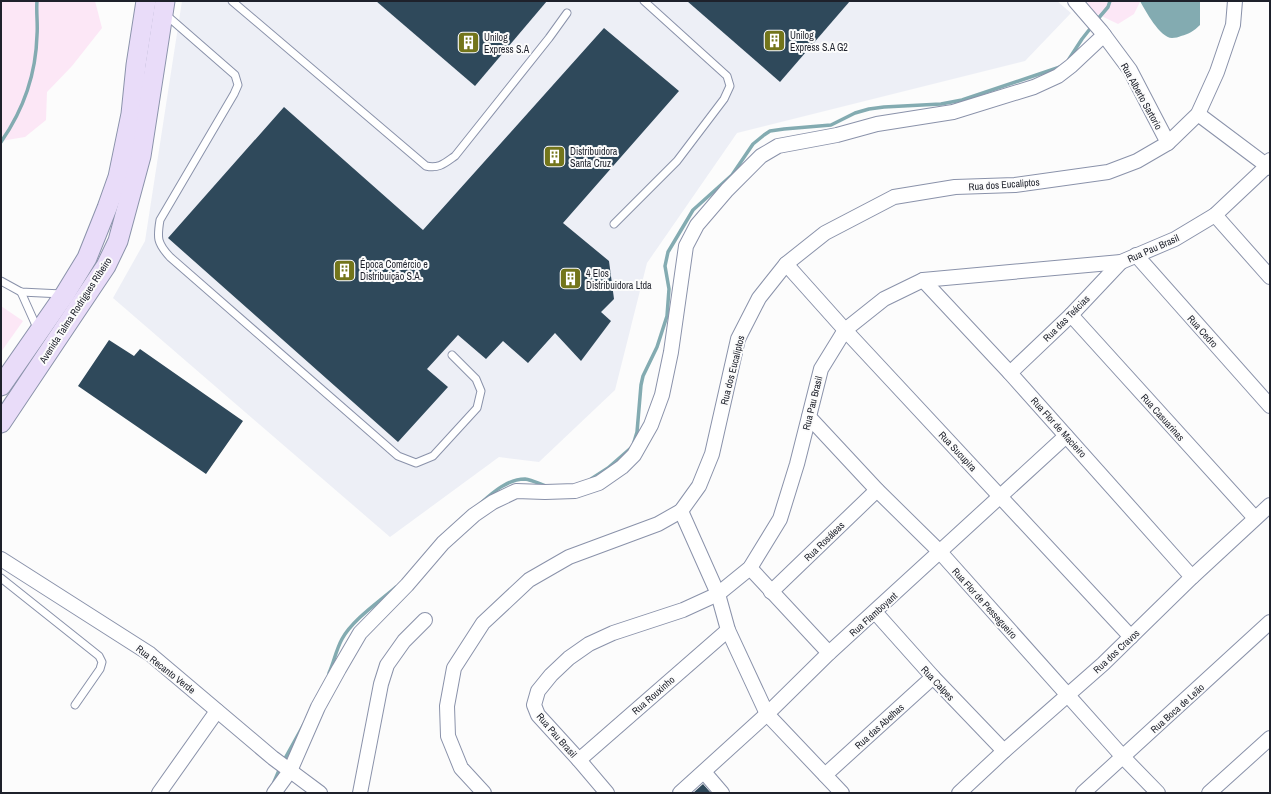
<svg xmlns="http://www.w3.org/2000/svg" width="1271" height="794" font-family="'Archivo Narrow',sans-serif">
	<rect width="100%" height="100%" fill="#fcfcfc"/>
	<!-- built -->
	<path fill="#edeff6" d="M182,1H1057L1071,13L1025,61L737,133L647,263L615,390L539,462L499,457L390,537L113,298L145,241Z"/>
	<!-- green -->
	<g fill="#fce7f6">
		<path d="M1,1H95L102,28L72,66L47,92L46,120L25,137L1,141Z"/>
		<path d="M1087,1H1140V2L1134,14L1118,24L1091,11Z"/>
		<path d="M1,306L23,321L1,352Z"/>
	</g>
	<!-- water -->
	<path fill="#83abb1" d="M1140,1H1200V25C1194,31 1189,34 1181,36C1179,37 1175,38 1172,38C1160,38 1145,10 1140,1Z"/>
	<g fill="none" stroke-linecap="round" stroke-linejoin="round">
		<!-- stream -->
		<g stroke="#83abb1" stroke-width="3.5">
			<path d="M1097,20L1108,7L1110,1"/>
			<path d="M1069,59L1082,39L1093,25"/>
			<path d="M1,142C24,109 36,75 37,35C38,24 36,12 37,1"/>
			<path d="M634,442L637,432L641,385L643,376L657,347L667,316L669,289L665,266L668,252L693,210L732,175L753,144L764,135L770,131L784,129L831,125L855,113L869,109L884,107L941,104L962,100L1060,67"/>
			<path d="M591,479L608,468L632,447"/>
			<path d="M481,503C493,492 508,479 525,479C532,480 540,484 546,486"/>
			<path d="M329,673C334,662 336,650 342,639C352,620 380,601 396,587"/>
			<path d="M283,762L304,724"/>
			<path d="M274,782L280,768"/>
		</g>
	</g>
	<!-- building -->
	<g fill="#2f495b">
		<path d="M376,1H547L475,86Z"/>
		<path d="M687,1H850L780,82Z"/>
		<path d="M604,28L679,91L563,223L609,261L614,299L601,312L611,321L581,361L555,333L528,363L503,341L486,359L458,335L427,369L448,387L398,442L168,238L284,107L423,230Z"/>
		<path d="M109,340L134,356L140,349L243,421L206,474L78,386Z"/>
		<path d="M703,784L711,793H693Z"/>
	</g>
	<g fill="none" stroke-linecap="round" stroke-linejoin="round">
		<defs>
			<g id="service">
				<path d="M232,1L426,166C439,169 445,163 455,156L549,38L567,13"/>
				<path d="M165,14L235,75L238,85L234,94L160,220C157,238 157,243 170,257L398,456L416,463L433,456L477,408L481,391L476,379L452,355"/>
				<path d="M614,224L677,161L724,99L730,86L727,76L644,1"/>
				<path d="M1,281L21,292L62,294"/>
				<path d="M21,292L38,330"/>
				<path d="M1,578L99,656L102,662L100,669L75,705"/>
			</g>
			<g id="minor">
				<path d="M1075,1L1101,31L1130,70L1168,143"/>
				<path d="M1198,114L1270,168"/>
				<path d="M1215,215L1270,277"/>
				<path d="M1136,255L1270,406"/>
				<path d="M786,264L845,330L1131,637"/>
				<path d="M923,280L1010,373L1192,577"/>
				<path d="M1071,315L1255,518"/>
				<path d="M1010,373L1071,315L1121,262"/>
				<path d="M809,417L877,490L940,552L1123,757L1158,793"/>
				<path d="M681,511L718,594L728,630L767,714L842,793"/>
				<path d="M1,559L150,654L273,758L320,793"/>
				<path d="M750,568L829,653"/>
				<path d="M771,592L877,490"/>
				<path d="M875,612L933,677L1004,751"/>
				<path d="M579,760L728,630"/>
				<path d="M704,772L722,793"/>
				<path d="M825,775L933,677"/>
				<path d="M159,793L217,711"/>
				<path d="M274,793L290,771L318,707L339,669L360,633L407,585L443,543L474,515L493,502L516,491L545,492L575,491L599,483L622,467L634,455L651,425L662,395L671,352L686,246L697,225L727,190L761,156L778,146L837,135L877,124L953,112L1034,87L1058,76L1071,66L1104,35"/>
				<path d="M360,793L381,684L387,665L404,641L425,620"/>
				<path d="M484,793L461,768L448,736L447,706L454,668L483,623L529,580L569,557L658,524L681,511L699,486L712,454L738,339L759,298L786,264L825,233L894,197L955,187L1015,185L1108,172L1137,161L1168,143L1198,114L1217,72L1233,25L1235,1"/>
				<path d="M607,793L579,760L538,715L534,705L538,691L551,675L569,658L589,644L613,633L683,610L718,594L750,568L780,519L797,464L821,369L845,330L884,299L923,280L1121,262L1175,239L1215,215L1268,165L1270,160"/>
				<path d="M680,793L767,714L829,653L1066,436"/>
				<path d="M959,793L1004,751L1103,664L1192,577L1270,505"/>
				<path d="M1083,793L1270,622"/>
				<path d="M1209,793L1270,738"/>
			</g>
			<g id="secondary">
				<path d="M1,386L65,294L87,258L107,208L118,177L131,114L136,65L146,1"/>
				<path d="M1,423L106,266L118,241L141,156L165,1"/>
			</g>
		</defs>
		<!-- service casing -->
		<use href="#service" stroke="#8a92aa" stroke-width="9"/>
		<!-- minor casing -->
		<use href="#minor" stroke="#8a92aa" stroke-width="16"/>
		<!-- secondary casing -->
		<use href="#secondary" stroke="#8a92aa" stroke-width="21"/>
		<!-- service -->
		<use href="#service" stroke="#fff" stroke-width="7"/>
		<!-- minor -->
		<use href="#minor" stroke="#fff" stroke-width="14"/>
		<!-- secondary -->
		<use href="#secondary" stroke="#e9dcf9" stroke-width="19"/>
	</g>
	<!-- icons -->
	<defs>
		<symbol id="building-square" viewBox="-11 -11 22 22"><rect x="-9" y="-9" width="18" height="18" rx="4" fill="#73751b" stroke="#fcfcfc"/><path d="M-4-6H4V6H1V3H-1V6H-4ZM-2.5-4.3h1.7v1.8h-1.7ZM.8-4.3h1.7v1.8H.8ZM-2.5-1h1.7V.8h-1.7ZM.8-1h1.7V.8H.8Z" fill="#fff"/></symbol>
	</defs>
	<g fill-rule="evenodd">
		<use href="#building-square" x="762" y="28" width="25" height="25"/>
		<use href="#building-square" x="456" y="30" width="25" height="25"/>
		<use href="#building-square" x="542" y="144" width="25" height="25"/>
		<use href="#building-square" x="332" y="258" width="25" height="25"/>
		<use href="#building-square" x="558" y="266" width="25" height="25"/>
	</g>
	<g text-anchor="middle" stroke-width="4" stroke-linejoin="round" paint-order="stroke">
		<!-- poi labels -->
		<g font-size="10" fill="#1e212b" stroke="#fcfcfc" text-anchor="start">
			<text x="790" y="39">Unilog<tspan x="790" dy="12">Express S.A G2</tspan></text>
			<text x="484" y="41">Unilog<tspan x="484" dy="12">Express S.A</tspan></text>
			<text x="570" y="155">Distribuidora<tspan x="570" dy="12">Santa Cruz</tspan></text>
			<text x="360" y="268">Época Comércio e<tspan x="360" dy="12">Distribuição S.A.</tspan></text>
			<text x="586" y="277">4 Elos<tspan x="586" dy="12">Distribuidora Ltda</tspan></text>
		</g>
		<!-- street labels -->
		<g font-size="10" fill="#1e212b" stroke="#fcfcfc">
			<text transform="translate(1142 96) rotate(61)" y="4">Rua Alberto Sartorio</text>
			<text transform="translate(1004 184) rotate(-4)" y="4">Rua dos Eucaliptos</text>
			<text transform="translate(1153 248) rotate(-24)" y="4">Rua Pau Brasil</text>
			<text transform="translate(75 310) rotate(-57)" y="4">Avenida Talma Rodrigues Ribeiro</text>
			<text transform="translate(1066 318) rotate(-45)" y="4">Rua das Teácias</text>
			<text transform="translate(1203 331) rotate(48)" y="4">Rua Cedro</text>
			<text transform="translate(732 370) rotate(-76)" y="4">Rua dos Eucaliptos</text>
			<text transform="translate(812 403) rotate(-76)" y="4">Rua Pau Brasil</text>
			<text transform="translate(1163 417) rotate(48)" y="4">Rua Casuarinas</text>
			<text transform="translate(1059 427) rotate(48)" y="4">Rua Flor de Macieiro</text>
			<text transform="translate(958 451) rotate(47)" y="4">Rua Sucupira</text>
			<text transform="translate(824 541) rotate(-44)" y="4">Rua Rosáleas</text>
			<text transform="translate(985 603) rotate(48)" y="4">Rua Flor de Pessegueiro</text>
			<text transform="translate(873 614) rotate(-42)" y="4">Rua Flamboyant</text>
			<text transform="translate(1116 651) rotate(-43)" y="4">Rua dos Cravos</text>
			<text transform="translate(166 669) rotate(38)" y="4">Rua Recanto Verde</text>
			<text transform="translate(938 683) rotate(47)" y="4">Rua Calpes</text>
			<text transform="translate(653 695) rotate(-41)" y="4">Rua Rouxinho</text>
			<text transform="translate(1177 708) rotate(-42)" y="4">Rua Boca de Leão</text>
			<text transform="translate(879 726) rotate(-42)" y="4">Rua das Abelhas</text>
			<text transform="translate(557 735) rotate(49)" y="4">Rua Pau Brasil</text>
		</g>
	</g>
	<!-- border -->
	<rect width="1271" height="794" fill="none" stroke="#1e212b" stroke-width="4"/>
</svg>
